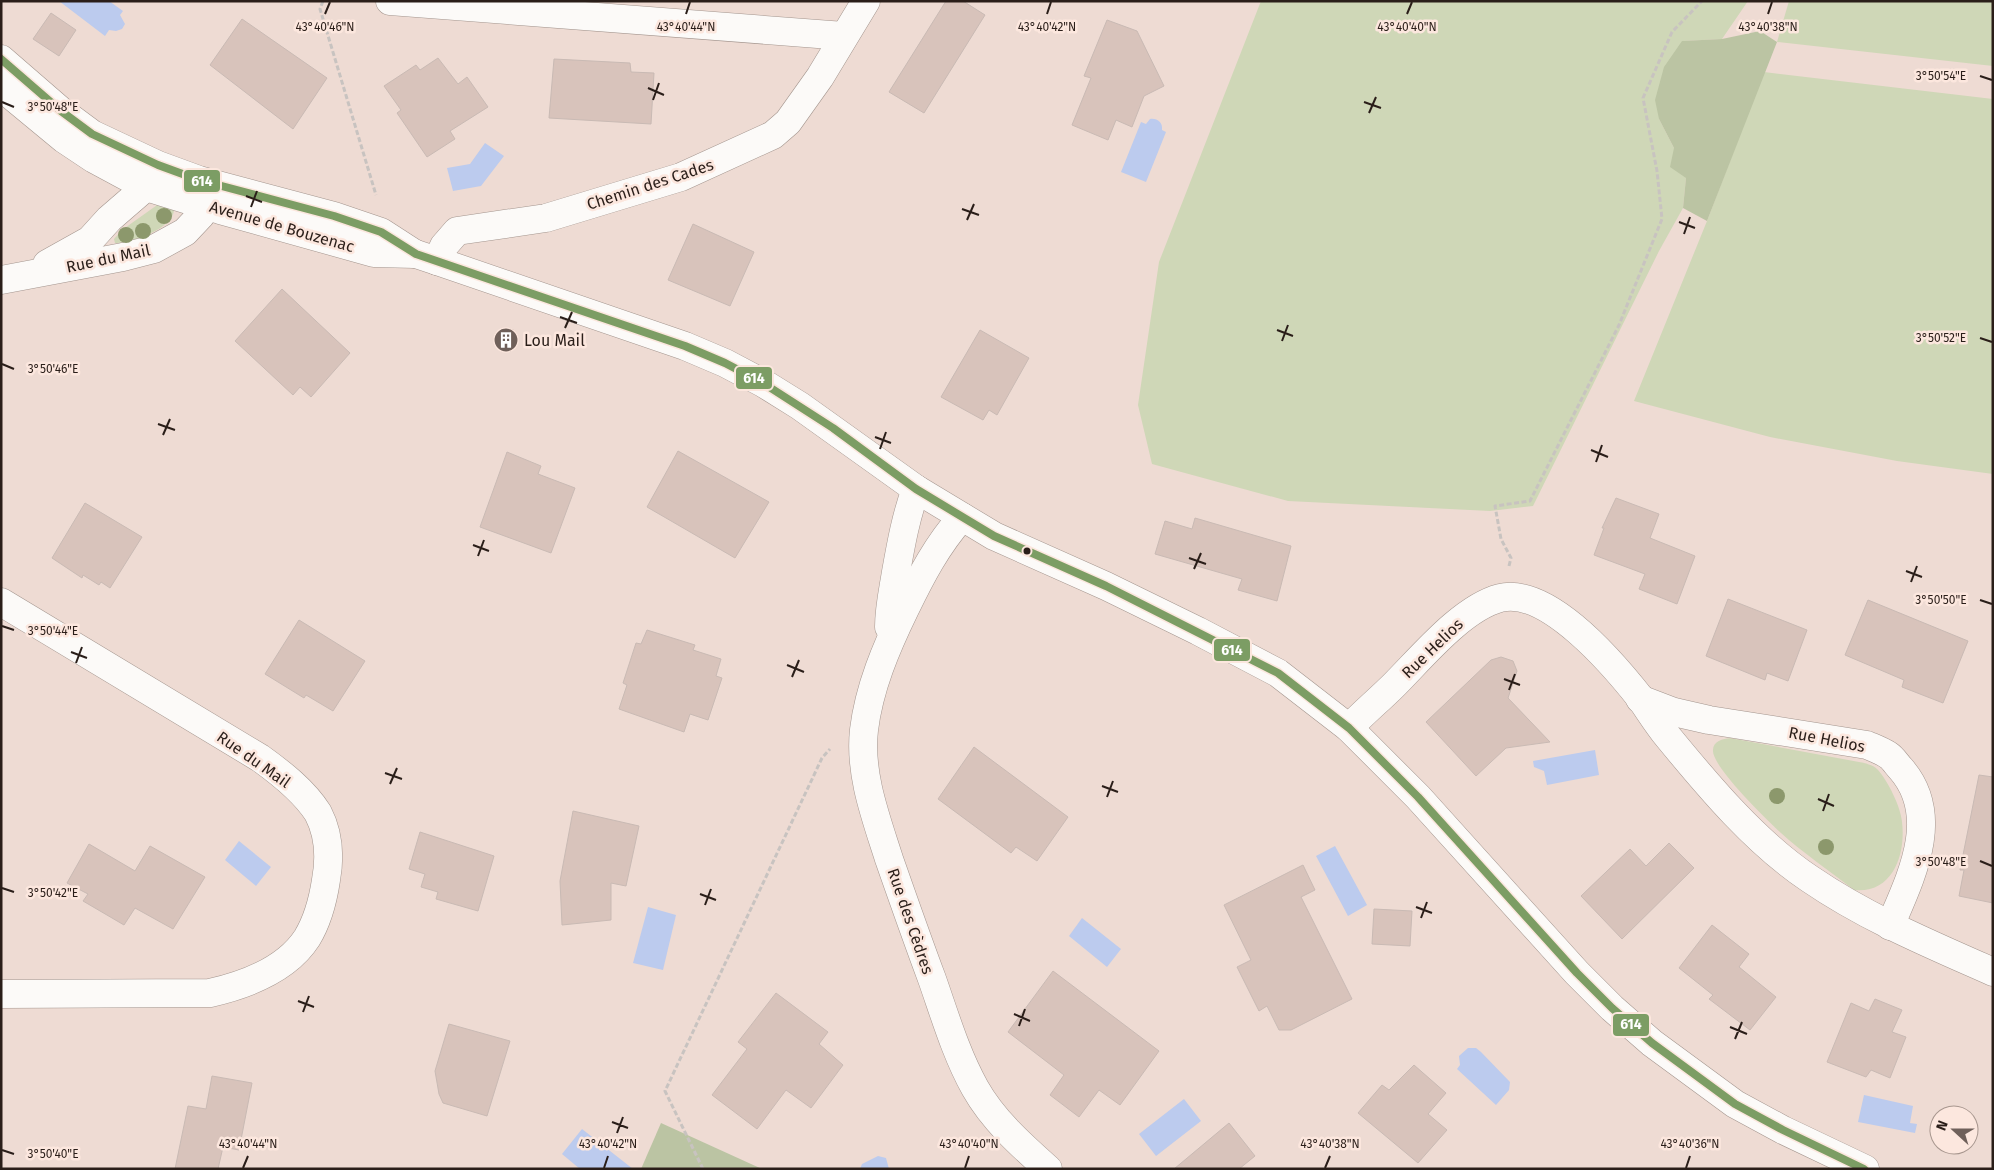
<svg xmlns="http://www.w3.org/2000/svg" width="1994" height="1170" font-family="'Fira Sans',sans-serif">
	<rect width="100%" height="100%" fill="#eedbd3"/>
	<!-- green -->
	<g fill="#cfd7b7">
		<path d="M1261,1H1748L1722,39L1683,41L1659,119L1674,148L1686,178L1683,208L1659,251L1533,506L1490,511L1288,501L1152,464L1138,405L1159,262Z"/>
		<path d="M1789,1H1993V66L1777,42Z"/>
		<path d="M1764,72L1993,99V474L1897,461L1770,437L1634,401L1707,221Z"/>
		<path d="M160,203L174,210C173,228 131,244 115,243L114,239L122,230Z"/>
		<path d="M1730,738L1859,762C1865,763 1873,765 1877,769C1887,779 1901,807 1902,822C1906,854 1893,894 1854,890C1830,871 1803,853 1781,833C1768,821 1711,766 1713,750C1713,741 1723,739 1730,738Z"/>
	</g>
	<!-- forest -->
	<g fill="#bbc4a3">
		<path d="M1760,31L1777,42L1707,221L1683,208L1686,178L1670,167L1674,148L1659,119L1655,100L1664,67L1682,41L1722,39Z"/>
		<path d="M661,1123L762,1169H641Z"/>
	</g>
	<!-- water -->
	<g fill="#bccbee">
		<path d="M59,1H109L123,11L120,15L125,24L122,29L116,31L109,30L105,36Z"/>
		<path d="M1150,119C1157,118 1163,122 1162,130L1166,132L1146,182L1121,172L1141,122L1146,124Z"/>
		<path d="M485,143L504,156L481,186L453,191L447,168L470,164Z"/>
		<path d="M1595,750L1599,775L1547,785L1544,771L1534,767L1533,761Z"/>
		<path d="M239,841L271,867L256,886L225,860Z"/>
		<path d="M1335,846L1367,905L1348,916L1316,856Z"/>
		<path d="M648,907L676,915L663,970L633,963Z"/>
		<path d="M1082,918L1121,949L1107,967L1069,936Z"/>
		<path d="M1468,1048H1476L1481,1052L1510,1082L1509,1090L1496,1105L1457,1069L1460,1065L1459,1056Z"/>
		<path d="M1864,1095L1913,1106L1910,1123L1917,1124L1915,1133L1858,1122Z"/>
		<path d="M1184,1099L1201,1121L1156,1156L1139,1134Z"/>
		<path d="M582,1129L633,1169H580L562,1154Z"/>
		<path d="M878,1156L886,1158L889,1169H860L862,1164Z"/>
	</g>
	<!-- building -->
	<g fill="#d8c3bb" stroke="#c9bab4">
		<path d="M946,1H963L985,15L924,113L889,92Z"/>
		<path d="M51,13L76,30L59,56L33,39Z"/>
		<path d="M242,19L327,78L293,129L210,65Z"/>
		<path d="M1107,20L1137,31L1164,86L1144,96L1132,127L1116,120L1108,140L1072,125L1091,78L1084,76Z"/>
		<path d="M438,58L458,84L467,77L488,107L450,131L455,139L427,157L397,113L401,110L384,86L416,65L420,70Z"/>
		<path d="M554,59L630,63L631,72L654,73L651,124L549,118Z"/>
		<path d="M693,224L754,252L730,306L668,280Z"/>
		<path d="M282,289L350,353L311,397L300,387L293,395L235,341Z"/>
		<path d="M980,330L1029,358L997,415L989,410L983,420L941,397Z"/>
		<path d="M678,451L769,502L735,558L647,507Z"/>
		<path d="M507,452L541,466L538,474L575,488L551,553L480,527Z"/>
		<path d="M1616,498L1659,514L1650,538L1695,556L1677,604L1639,589L1645,574L1594,555L1604,528H1602Z"/>
		<path d="M85,503L142,537L110,588L101,582L99,585L83,575L82,578L52,558Z"/>
		<path d="M1195,518L1291,546L1277,601L1238,590L1242,579L1155,554L1165,521L1192,529Z"/>
		<path d="M1728,599L1807,630L1788,681L1767,673L1765,680L1706,656Z"/>
		<path d="M1868,600L1968,641L1943,703L1902,687L1904,680L1845,655Z"/>
		<path d="M299,620L365,661L333,711L306,695L304,698L265,674Z"/>
		<path d="M647,630L695,645L693,650L721,659L716,676L722,678L708,720L690,714L684,732L619,709L627,685L623,683L636,643L641,644Z"/>
		<path d="M1501,657L1513,661L1517,671L1508,698L1550,742L1506,748L1476,776L1426,722L1491,660Z"/>
		<path d="M974,747L1068,817L1037,861L1016,847L1011,853L938,799Z"/>
		<path d="M1979,775L1993,777V903L1959,896L1964,870H1960Z"/>
		<path d="M573,811L639,826L626,886L611,883V920L562,925L560,881Z"/>
		<path d="M420,832L494,856L478,911L436,899L438,892L421,887L425,874L409,869Z"/>
		<path d="M1669,843L1694,868L1622,939L1581,896L1630,849L1646,866Z"/>
		<path d="M89,844L135,871L150,846L205,877L173,929L135,908L124,925L83,901L88,894L67,883Z"/>
		<path d="M1303,865L1315,890L1301,897L1352,999L1291,1030H1279L1267,1006L1259,1011L1237,967L1251,960L1224,905Z"/>
		<path d="M1374,909L1412,911L1410,946L1372,944Z"/>
		<path d="M1712,925L1749,954L1739,967L1776,997L1750,1030L1709,999L1713,995L1679,968Z"/>
		<path d="M1053,971L1159,1051L1120,1105L1099,1090L1079,1117L1050,1095L1064,1075L1008,1032Z"/>
		<path d="M776,993L828,1032L819,1044L843,1065L811,1108L786,1090L757,1129L712,1095L747,1049L738,1042Z"/>
		<path d="M1875,999L1902,1010L1892,1032L1906,1037L1890,1078L1871,1070L1866,1077L1827,1062L1851,1003L1869,1011Z"/>
		<path d="M449,1024L510,1041L487,1116L443,1103L439,1094L435,1071Z"/>
		<path d="M1414,1065L1446,1093L1428,1114L1447,1130L1418,1163L1358,1113L1382,1085L1389,1090Z"/>
		<path d="M212,1076L252,1083L239,1150L223,1147L218,1169H175L188,1106L206,1109Z"/>
		<path d="M1229,1123L1255,1156L1239,1169H1174Z"/>
	</g>
	<g fill="none" stroke-linecap="round" stroke-linejoin="round">
		<defs>
			<g id="street">
				<path d="M390,1L844,36"/>
				<path d="M437,261L444,246L457,231L546,218L681,177L773,135L788,122L820,77L866,1"/>
				<path d="M47,264L90,240L109,219L146,187L157,167"/>
				<path d="M1,280L123,257L154,249L185,232L201,215L212,183"/>
				<path d="M962,517C937,545 921,576 905,609C886,648 869,688 864,730C859,774 876,818 889,859C903,899 917,939 932,979C945,1016 956,1054 975,1088C993,1120 1021,1145 1048,1169"/>
				<path d="M1,602L260,758C281,773 304,791 318,813C329,834 330,858 326,880C323,900 318,920 307,938C287,969 245,985 210,993L1,994"/>
				<path d="M889,627C889,608 893,591 896,572C901,544 906,516 916,489"/>
				<path d="M1640,699L1674,712L1709,720L1867,745C1874,748 1882,751 1888,755C1893,758 1897,765 1901,769C1942,816 1911,877 1890,926"/>
				<path d="M1349,728C1363,713 1379,700 1394,685C1422,657 1462,608 1500,598C1548,586 1615,666 1641,699C1650,712 1658,725 1668,737C1709,787 1756,843 1810,879C1867,918 1930,944 1993,972"/>
			</g>
			<g id="secondary">
				<path d="M1,59L61,111L92,134L158,165L199,180L334,216L381,232L415,254"/>
				<path d="M1,87L64,139L94,159L146,187L220,210L374,253L416,254L437,261L685,346L725,363L763,383L800,406L916,489L994,536L1106,586L1198,631L1278,673L1349,728L1418,797L1577,973L1612,1008L1652,1043L1735,1104L1783,1130L1865,1169"/>
			</g>
		</defs>
		<!-- street casing -->
		<use href="#street" stroke="#a3958e" stroke-width="29"/>
		<!-- secondary casing -->
		<use href="#secondary" stroke="#a3958e" stroke-width="29"/>
		<!-- path -->
		<g stroke="#c8c3c0" stroke-width="3" stroke-dasharray="5 2.5" stroke-linecap="butt">
			<path d="M323,1L320,9L376,195"/>
			<path d="M1509,566L1511,558L1501,539L1495,506L1530,501L1619,325L1662,219L1657,171L1643,98L1672,32L1702,1"/>
			<path d="M703,1169L665,1091L822,758L830,749"/>
		</g>
		<!-- street -->
		<use href="#street" stroke="#fcfaf8" stroke-width="28"/>
		<!-- secondary -->
		<use href="#secondary" stroke="#fcfaf8" stroke-width="28"/>
		<defs>
			<path id="bus-1" d="M1,59L61,111L92,134L158,165L199,180L334,216L381,232L416,254L685,346L725,363L763,383L833,428L916,489L994,536L1106,586L1278,673L1349,728L1418,797L1577,973L1612,1008L1652,1043L1735,1104L1783,1130L1864,1169"/>
		</defs>
		<!-- bus-1 casing -->
		<use href="#bus-1" stroke="#fce7de" stroke-width="11"/>
		<!-- bus-1 -->
		<use href="#bus-1" stroke="#7c9d64" stroke-width="8"/>
	</g>
	<!-- trees -->
	<g fill="#8c986c">
		<circle cx="164" cy="216" r="8"/>
		<circle cx="143" cy="231" r="8"/>
		<circle cx="126" cy="235" r="8"/>
		<circle cx="1777" cy="796" r="8"/>
		<circle cx="1826" cy="847" r="8"/>
	</g>
	<!-- ticks -->
	<path fill="none" stroke="#2a1e19" stroke-width="2" d="M325,14L330,2M686,14L690,2M1047,14L1051,2M1407,14L1412,2M1768,14L1772,2M1980,76L1992,80M648,88L664,95M653,100L659,83M2,102L14,107M1364,102L1381,108M1369,113L1376,97M246,196L262,202M251,207L257,191M962,209L979,215M967,220L974,204M1679,222L1695,228M1684,234L1690,217M560,317L577,323M565,328L572,312M1277,330L1293,336M1980,338L1992,342M1282,341L1288,325M2,364L14,369M158,424L175,430M163,435L170,419M875,437L891,443M880,449L886,432M1591,450L1608,457M1596,462L1602,445M473,545L489,551M478,556L484,540M1189,558L1206,564M1194,569L1201,553M1906,571L1922,577M1911,582L1917,566M1980,600L1992,604M2,626L14,630M71,652L87,658M76,663L82,647M787,665L804,672M792,677L799,660M1504,679L1520,685M1509,690L1515,674M385,773L402,779M390,784L397,768M1102,786L1118,792M1107,797L1113,781M1818,799L1834,806M1823,811L1829,794M1980,861L1992,866M2,888L14,892M700,894L716,900M705,905L711,889M1416,907L1432,913M1421,918L1427,902M298,1001L314,1007M303,1012L309,996M1014,1014L1030,1021M1019,1026L1025,1009M1730,1027L1747,1034M1735,1039L1742,1022M612,1122L628,1128M617,1133L623,1117M2,1150L14,1154M243,1168L248,1156M604,1168L608,1156M965,1168L969,1156M1325,1168L1330,1156M1686,1168L1690,1156"/>
	<!-- icons -->
	<defs>
		<symbol id="building-disc" viewBox="-11 -11 22 22"><circle r="9.5" fill="#6f605a" stroke="#fce7de"/><path d="M-4-6H4V6H1V3H-1V6H-4ZM-2.5-4.3h1.7v1.8h-1.7ZM.8-4.3h1.7v1.8H.8ZM-2.5-1h1.7V.8h-1.7ZM.8-1h1.7V.8H.8Z" fill="#fff"/></symbol>
	</defs>
	<g fill-rule="evenodd">
		<use href="#building-disc" x="492" y="326" width="28" height="28"/>
	</g>
	<!-- markers -->
	<circle fill="#2a1e19" stroke="#fce7de" stroke-width="2" cx="1027" cy="551" r="4.5"/>
	<g text-anchor="middle" stroke-width="5" stroke-linejoin="round" paint-order="stroke">
		<!-- street labels -->
		<g font-size="16" fill="#2a1e19" stroke="#fce7de">
			<text transform="translate(650 184) rotate(-18)" y="6">Chemin des Cades</text>
			<text transform="translate(282 226) rotate(16)" y="6">Avenue de Bouzenac</text>
			<text transform="translate(108 258) rotate(-12)" y="6">Rue du Mail</text>
			<text transform="translate(1432 648) rotate(-44)" y="6">Rue Helios</text>
			<text transform="translate(1827 739) rotate(11)" y="6">Rue Helios</text>
			<text transform="translate(254 759) rotate(35)" y="6">Rue du Mail</text>
			<text transform="translate(911 921) rotate(71)" y="6">Rue des Cèdres</text>
		</g>
		<!-- poi labels -->
		<g font-size="16" fill="#2a1e19" stroke="#fce7de" text-anchor="start">
			<text x="524" y="346">Lou Mail</text>
		</g>
	</g>
	<g font-size="12" text-anchor="middle" fill="#2a1e19" stroke="#fce7de" stroke-width="5" stroke-linejoin="round" paint-order="stroke">
		<text x="325" y="31">43°40'46"N</text>
		<text x="686" y="31">43°40'44"N</text>
		<text x="1047" y="31">43°40'42"N</text>
		<text x="1407" y="31">43°40'40"N</text>
		<text x="1768" y="31">43°40'38"N</text>
		<text x="1941" y="80">3°50'54"E</text>
		<text x="53" y="111">3°50'48"E</text>
		<text x="1941" y="342">3°50'52"E</text>
		<text x="53" y="373">3°50'46"E</text>
		<text x="1941" y="604">3°50'50"E</text>
		<text x="53" y="635">3°50'44"E</text>
		<text x="1941" y="866">3°50'48"E</text>
		<text x="53" y="897">3°50'42"E</text>
		<text x="248" y="1148">43°40'44"N</text>
		<text x="608" y="1148">43°40'42"N</text>
		<text x="969" y="1148">43°40'40"N</text>
		<text x="1330" y="1148">43°40'38"N</text>
		<text x="1690" y="1148">43°40'36"N</text>
		<text x="53" y="1158">3°50'40"E</text>
	</g>
	<g stroke="#fce7de" stroke-width="2">
		<rect x="183" y="169" width="38" height="24" rx="5" fill="#7c9d64"/>
		<rect x="735" y="366" width="38" height="24" rx="5" fill="#7c9d64"/>
		<rect x="1213" y="638" width="38" height="24" rx="5" fill="#7c9d64"/>
		<rect x="1612" y="1013" width="38" height="24" rx="5" fill="#7c9d64"/>
	</g>
	<g font-size="14" text-anchor="middle" font-weight="bold" fill="#fff">
		<text x="202" y="186">614</text>
		<text x="754" y="383">614</text>
		<text x="1232" y="655">614</text>
		<text x="1631" y="1029">614</text>
	</g>
	<!-- border -->
	<rect width="1994" height="1170" fill="none" stroke="#2a1e19" stroke-width="5"/>
	<!-- north arrow -->
	<g transform="translate(1954 1130) rotate(291)"><circle r="24" fill="#fce7de" stroke="#a8978f"/>
	<path d="M0-4L9 19L0 12L-9 19Z" fill="#6f605a"/>
	<text y="-8" font-size="14" font-weight="bold" text-anchor="middle" fill="#2a1e19">N</text>
	</g>
</svg>
